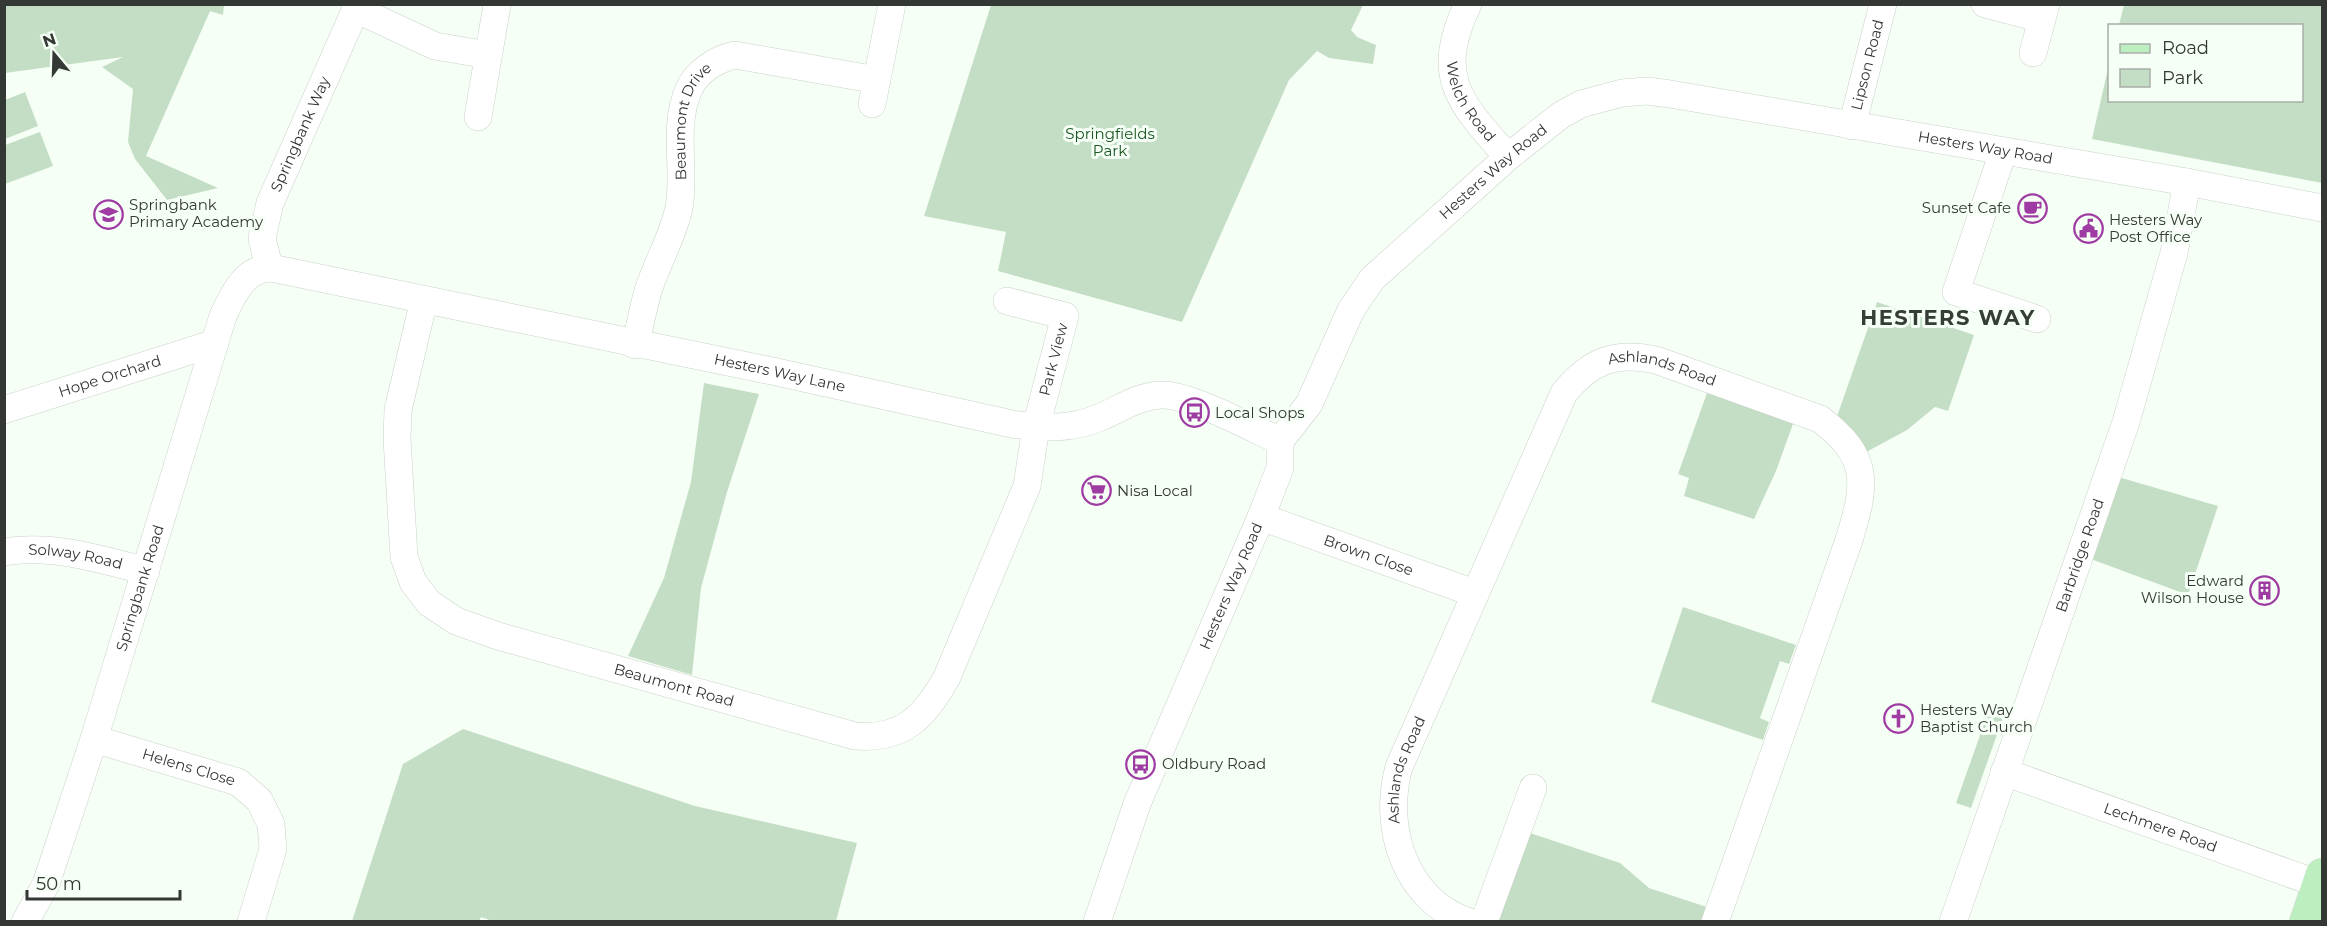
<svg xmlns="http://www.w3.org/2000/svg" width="2327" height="926" font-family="Montserrat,sans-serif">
	<rect width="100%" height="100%" fill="#f6fff6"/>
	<!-- green -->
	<g fill="#c4dec5">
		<path d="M4,5H224L223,15L210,11L146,156L218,188L167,200L135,159L128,142L133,89L102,67L123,57L5,73Z"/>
		<path d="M991,5H1363L1351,30L1357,37L1376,45L1373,64L1329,58L1317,51L1289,80L1182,322L998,271L1006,232L924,216Z"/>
		<path d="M2124,5H2322V183L2092,139L2109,64L2110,100H2302V26L2119,25Z"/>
		<path d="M25,92L38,126L5,139V100Z"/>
		<path d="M40,132L53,166L5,184V145Z"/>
		<path d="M1877,302L1974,335L1948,411L1935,407L1907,430L1855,458L1833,428Z"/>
		<path d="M1712,379L1798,410L1776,471L1754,519L1684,496L1689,478L1678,474Z"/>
		<path d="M704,383L759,394L727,492L701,588L692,675L628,656L664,578L691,482Z"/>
		<path d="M2108,474L2218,506L2188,595L2080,555Z"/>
		<path d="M1683,607L1796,645L1789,664L1780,661L1760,718L1769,722L1763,740L1651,702Z"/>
		<path d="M1989,710L2004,715L1971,808L1956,803Z"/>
		<path d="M463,729L695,806L857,843L836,921L495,922L481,917L479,922L352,921L403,764Z"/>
		<path d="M1518,829L1620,863L1649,888L1719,911L1715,922H1484Z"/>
	</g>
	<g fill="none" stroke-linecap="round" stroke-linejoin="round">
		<defs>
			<g id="minor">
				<path id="s1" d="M1468,4C1433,78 1460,103 1508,157"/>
				<path d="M1985,4L2042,19"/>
				<path d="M356,9L435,46L488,55"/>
				<path d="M2033,53L2046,4"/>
				<path d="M872,104L892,4"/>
				<path d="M478,117L497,5"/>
				<path id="s2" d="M1852,126L1883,4"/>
				<path d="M2003,152L1956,292L2037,319"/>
				<path id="s3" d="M269,267L262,238L270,203L358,4"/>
				<path id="s4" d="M424,300L398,410L397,439L404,557L413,582L429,603L456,621L498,636L855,736C903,740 925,717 947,677L1027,486L1036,427L1065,316L1007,301"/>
				<path id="s5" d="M635,345C640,327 643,308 648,291C657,263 673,236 679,208C686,169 672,127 689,89C697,71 717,59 735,55L877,80"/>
				<path id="s6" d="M4,410L215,343"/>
				<path id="s7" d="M1261,517L1474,593"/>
				<path id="s8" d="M4,552C52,544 101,559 146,571"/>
				<path id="s9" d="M94,739L238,782L259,800L271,824L273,849L251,922"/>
				<path id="s10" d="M2004,772L2319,884"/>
				<path id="s11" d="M25,922L46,884L94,739L223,316C233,295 244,268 271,268L772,371L1012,424C1044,428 1071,430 1101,417C1122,408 1138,396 1161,395C1187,393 1254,429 1280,441"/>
				<path id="s12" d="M1097,922L1137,804L1261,517L1280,468V441L1309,404L1351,310L1372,279L1508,157L1561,115L1581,104L1622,93L1647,91L1670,94L2187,182L2322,208"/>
				<path id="s13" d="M1469,922C1405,900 1382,828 1399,767L1564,393C1590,361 1615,351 1656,360L1820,419C1871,457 1866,485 1849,540L1715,922"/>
				<path d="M1484,922L1533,788"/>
				<path id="s14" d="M1953,922L2126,422L2174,253L2187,182"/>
			</g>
			<path id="major" d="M2306,922L2322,875"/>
		</defs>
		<!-- minor casing -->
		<use href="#minor" stroke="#c9d1c9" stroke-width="28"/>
		<!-- major casing -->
		<use href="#major" stroke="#dadbda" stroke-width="34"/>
		<!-- minor -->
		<use href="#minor" stroke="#fff" stroke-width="27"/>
		<!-- major -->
		<use href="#major" stroke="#bceebf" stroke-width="33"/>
	</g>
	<!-- icons -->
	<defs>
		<symbol id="cafe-ring" viewBox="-11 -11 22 22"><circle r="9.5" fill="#f6fff6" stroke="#9f3ca3" stroke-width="1.5"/><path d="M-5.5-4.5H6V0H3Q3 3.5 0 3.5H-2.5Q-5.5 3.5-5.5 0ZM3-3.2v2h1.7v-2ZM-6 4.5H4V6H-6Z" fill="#9f3ca3"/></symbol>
		<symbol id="school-ring" viewBox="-11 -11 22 22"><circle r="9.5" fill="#f6fff6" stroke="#9f3ca3" stroke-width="1.5"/><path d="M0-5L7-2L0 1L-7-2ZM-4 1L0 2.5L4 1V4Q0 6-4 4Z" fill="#9f3ca3"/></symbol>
		<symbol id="civic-ring" viewBox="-11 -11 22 22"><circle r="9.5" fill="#f6fff6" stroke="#9f3ca3" stroke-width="1.5"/><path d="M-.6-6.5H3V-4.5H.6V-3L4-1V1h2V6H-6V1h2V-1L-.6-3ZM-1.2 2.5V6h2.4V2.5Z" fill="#9f3ca3"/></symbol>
		<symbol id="bus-ring" viewBox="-11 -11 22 22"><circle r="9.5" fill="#f6fff6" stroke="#9f3ca3" stroke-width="1.5"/><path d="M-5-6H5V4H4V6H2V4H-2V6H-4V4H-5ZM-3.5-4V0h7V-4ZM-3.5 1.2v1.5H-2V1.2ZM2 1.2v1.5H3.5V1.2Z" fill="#9f3ca3"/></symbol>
		<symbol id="supermarket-ring" viewBox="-11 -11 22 22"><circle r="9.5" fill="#f6fff6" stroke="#9f3ca3" stroke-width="1.5"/><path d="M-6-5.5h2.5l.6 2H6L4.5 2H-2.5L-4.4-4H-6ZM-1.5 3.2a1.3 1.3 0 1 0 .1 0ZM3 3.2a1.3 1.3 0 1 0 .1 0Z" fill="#9f3ca3"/></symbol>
		<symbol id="building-ring" viewBox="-11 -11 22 22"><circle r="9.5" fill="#f6fff6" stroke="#9f3ca3" stroke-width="1.5"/><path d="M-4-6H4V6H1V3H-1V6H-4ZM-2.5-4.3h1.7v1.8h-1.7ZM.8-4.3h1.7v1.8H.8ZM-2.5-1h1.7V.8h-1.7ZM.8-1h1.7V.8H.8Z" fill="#9f3ca3"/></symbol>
		<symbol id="church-ring" viewBox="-11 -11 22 22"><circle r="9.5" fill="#f6fff6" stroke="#9f3ca3" stroke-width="1.5"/><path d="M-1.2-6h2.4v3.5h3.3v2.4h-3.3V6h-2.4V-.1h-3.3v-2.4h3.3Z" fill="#9f3ca3"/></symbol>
	</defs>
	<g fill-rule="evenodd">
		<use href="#cafe-ring" x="2016" y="192" width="33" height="33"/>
		<use href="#school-ring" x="92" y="198" width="33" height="33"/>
		<use href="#civic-ring" x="2072" y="212" width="33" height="33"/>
		<use href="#bus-ring" x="1178" y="396" width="33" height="33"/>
		<use href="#supermarket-ring" x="1080" y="474" width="33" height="33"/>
		<use href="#building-ring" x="2248" y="574" width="33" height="33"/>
		<use href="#church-ring" x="1882" y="702" width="33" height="33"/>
		<use href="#bus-ring" x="1124" y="748" width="33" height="33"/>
	</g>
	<g text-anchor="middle" stroke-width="6" stroke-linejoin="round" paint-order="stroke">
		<!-- street labels -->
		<g font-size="15" fill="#343834" stroke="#f6fff6">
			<text dy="5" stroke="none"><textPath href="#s2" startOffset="63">Lipson Road</textPath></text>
			<text dy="5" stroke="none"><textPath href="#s1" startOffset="105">Welch Road</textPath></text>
			<text dy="5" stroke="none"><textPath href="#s5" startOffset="234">Beaumont Drive</textPath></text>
			<text dy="5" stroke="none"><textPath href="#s3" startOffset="141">Springbank Way</textPath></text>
			<text dy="5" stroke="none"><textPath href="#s12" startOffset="1388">Hesters Way Road</textPath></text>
			<text dy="5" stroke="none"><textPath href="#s12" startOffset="866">Hesters Way Road</textPath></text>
			<text dy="5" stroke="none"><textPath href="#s4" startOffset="1215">Park View</textPath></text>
			<text dy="5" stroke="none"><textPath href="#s13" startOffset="708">Ashlands Road</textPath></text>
			<text dy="5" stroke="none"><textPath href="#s11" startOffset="1230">Hesters Way Lane</textPath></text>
			<text dy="5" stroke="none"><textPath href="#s6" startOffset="111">Hope Orchard</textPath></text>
			<text dy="5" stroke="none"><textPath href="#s14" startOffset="388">Barbridge Road</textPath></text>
			<text dy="5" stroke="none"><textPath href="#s7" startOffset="114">Brown Close</textPath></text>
			<text dy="5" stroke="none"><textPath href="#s8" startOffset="72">Solway Road</textPath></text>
			<text dy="5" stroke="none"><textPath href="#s12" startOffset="362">Hesters Way Road</textPath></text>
			<text dy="5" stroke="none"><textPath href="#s11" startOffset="354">Springbank Road</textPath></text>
			<text dy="5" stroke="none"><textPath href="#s4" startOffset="573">Beaumont Road</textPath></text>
			<text dy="5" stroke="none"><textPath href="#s9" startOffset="99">Helens Close</textPath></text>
			<text dy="5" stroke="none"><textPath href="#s13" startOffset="186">Ashlands Road</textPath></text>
			<text dy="5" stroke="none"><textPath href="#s10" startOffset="166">Lechmere Road</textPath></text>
		</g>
		<!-- park labels -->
		<g font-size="15" fill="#185521" stroke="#f6fff6">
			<text x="1110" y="139">Springfields<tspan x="1110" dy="17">Park</tspan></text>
		</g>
		<!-- poi labels -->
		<g font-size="15" fill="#343834" stroke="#f6fff6" text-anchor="start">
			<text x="129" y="210">Springbank<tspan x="129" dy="17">Primary Academy</tspan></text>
			<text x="2011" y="213" text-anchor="end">Sunset Cafe</text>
			<text x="2109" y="225">Hesters Way<tspan x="2109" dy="17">Post Office</tspan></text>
			<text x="1215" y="418">Local Shops</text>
			<text x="1117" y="496">Nisa Local</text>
			<text x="2244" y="586" text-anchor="end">Edward<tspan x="2244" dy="17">Wilson House</tspan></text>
			<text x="1920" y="715">Hesters Way<tspan x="1920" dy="17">Baptist Church</tspan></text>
			<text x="1162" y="769">Oldbury Road</text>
		</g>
		<!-- district labels -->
		<g font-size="21" font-weight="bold" letter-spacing="1.5" fill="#363d36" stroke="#f6fff6">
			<text x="1948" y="325">HESTERS WAY</text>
		</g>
	</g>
	<!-- border -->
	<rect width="2327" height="926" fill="none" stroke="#343834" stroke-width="12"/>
	<!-- legend -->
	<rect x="2108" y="24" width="195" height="78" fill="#f6fff6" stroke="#a8afa8" stroke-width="1.5"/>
	<rect x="2120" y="44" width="30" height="9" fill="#bceebf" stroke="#a8afa8" stroke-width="1.5"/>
	<text x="2162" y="54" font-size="18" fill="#343834">Road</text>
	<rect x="2120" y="69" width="30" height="18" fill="#c4dec5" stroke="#a8afa8" stroke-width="1.5"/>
	<text x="2162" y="84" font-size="18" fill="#343834">Park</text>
	<!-- north arrow -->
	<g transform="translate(54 54) rotate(341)" stroke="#f6fff6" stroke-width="4.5" paint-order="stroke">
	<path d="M0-4.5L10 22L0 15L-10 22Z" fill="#343834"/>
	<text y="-9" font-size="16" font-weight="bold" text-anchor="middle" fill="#343834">N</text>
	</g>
	<!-- scale -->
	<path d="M27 890v9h153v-9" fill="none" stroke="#343834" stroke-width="3"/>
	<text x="36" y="890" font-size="18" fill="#343834" stroke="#f6fff6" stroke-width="4.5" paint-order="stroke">50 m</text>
</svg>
